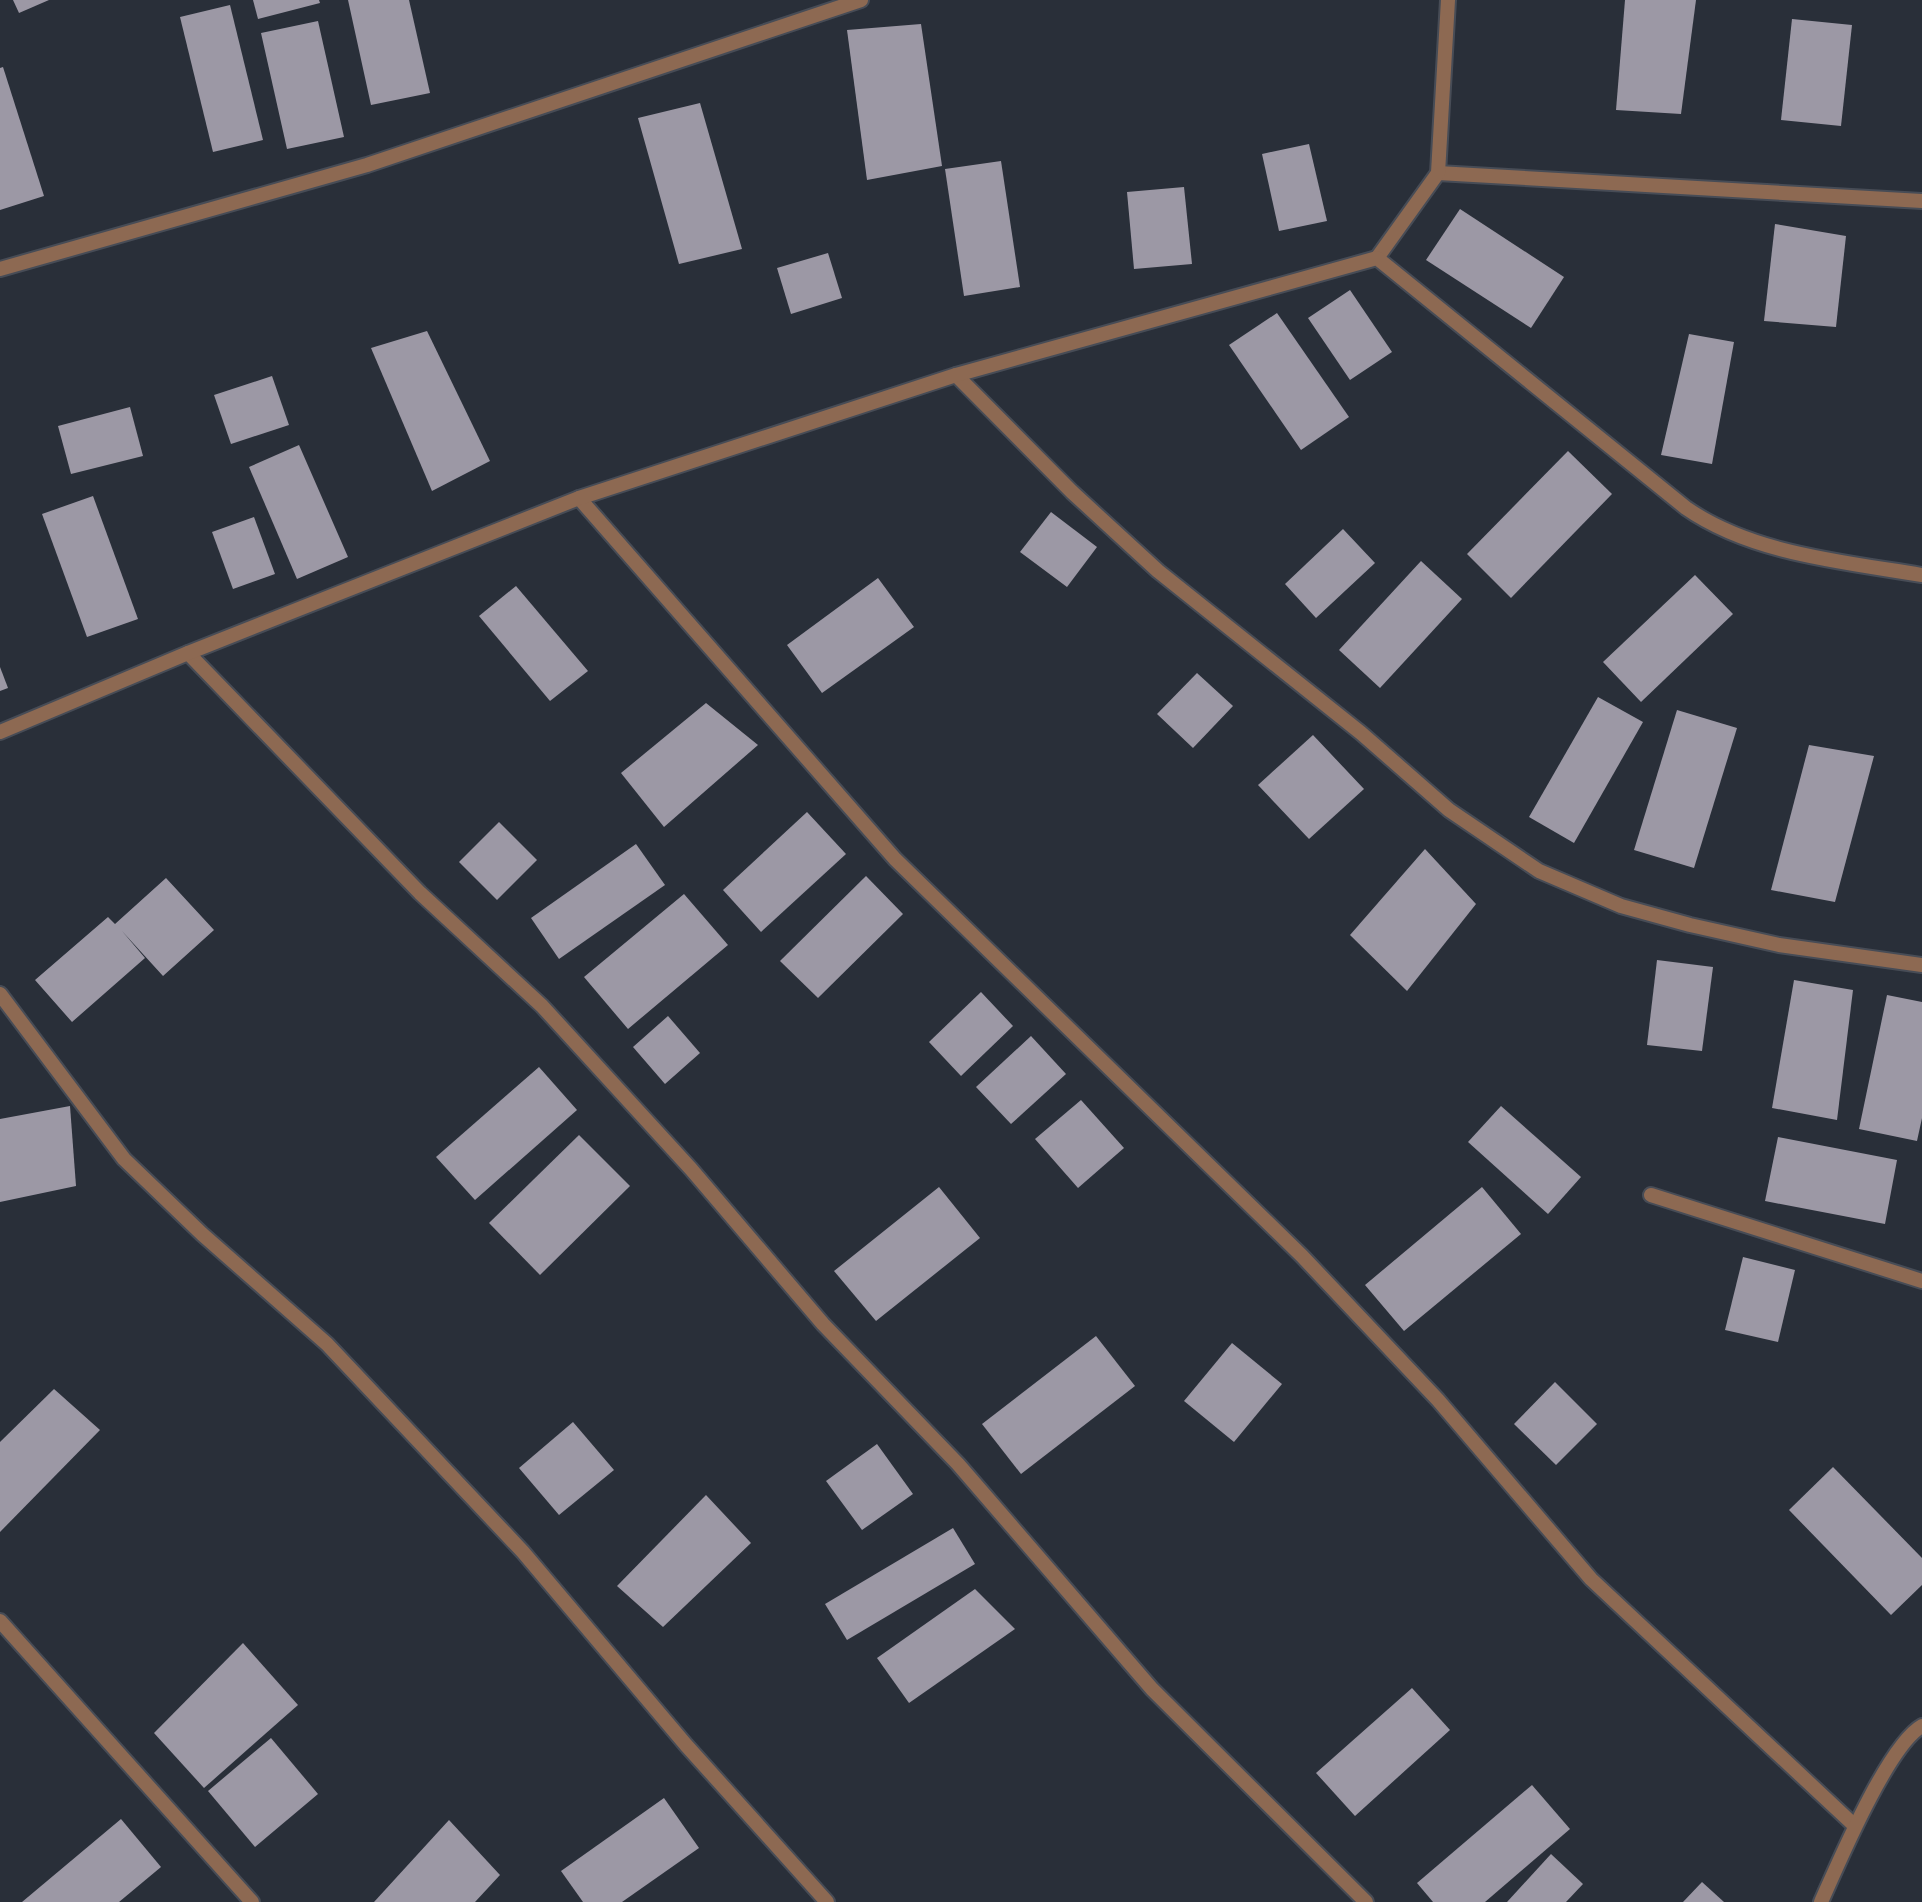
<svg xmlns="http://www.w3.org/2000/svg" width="1922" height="1902" font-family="Rubik,sans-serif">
	<rect width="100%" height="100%" fill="#292f39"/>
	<!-- building -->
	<g fill="#9c98a5">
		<path d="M13,0H49L19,13Z"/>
		<path d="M253,0H319L320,3L258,19Z"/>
		<path d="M348,0H409L430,93L371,105Z"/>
		<path d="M1625,0H1696L1681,114L1616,110Z"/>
		<path d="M230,5L263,140L213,152L180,17Z"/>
		<path d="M1792,19L1852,25L1841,126L1781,120Z"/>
		<path d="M318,21L344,137L287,149L261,33Z"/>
		<path d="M921,24L942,166L867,180L847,30Z"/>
		<path d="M3,67L44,196L0,210V68Z"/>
		<path d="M700,103L742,249L679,264L638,118Z"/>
		<path d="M1309,144L1327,221L1279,231L1262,154Z"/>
		<path d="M1001,161L1020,287L964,296L945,169Z"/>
		<path d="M1184,187L1192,264L1134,269L1127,192Z"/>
		<path d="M1460,209L1564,277L1531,328L1426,260Z"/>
		<path d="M1775,224L1846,236L1836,327L1764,321Z"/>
		<path d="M828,253L842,298L791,314L777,268Z"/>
		<path d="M1350,290L1392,352L1350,380L1308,318Z"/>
		<path d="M1277,313L1349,417L1301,450L1229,345Z"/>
		<path d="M427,331L490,461L432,491L371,348Z"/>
		<path d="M1689,334L1734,342L1712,464L1661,455Z"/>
		<path d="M272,376L289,425L231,444L214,395Z"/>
		<path d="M130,407L143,456L71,474L58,426Z"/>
		<path d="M299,445L348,557L297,579L249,467Z"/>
		<path d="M1568,451L1612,494L1511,598L1467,554Z"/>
		<path d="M93,496L138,619L87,637L42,514Z"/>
		<path d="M1051,512L1097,547L1067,587L1020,552Z"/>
		<path d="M254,517L275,574L233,589L212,532Z"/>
		<path d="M1343,529L1375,563L1316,618L1285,584Z"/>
		<path d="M1421,561L1462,599L1380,688L1339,650Z"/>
		<path d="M1695,575L1733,614L1641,702L1603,662Z"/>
		<path d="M878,578L914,627L822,693L787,645Z"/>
		<path d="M516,586L588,671L550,701L479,616Z"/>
		<path d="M0,667L8,688L0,691Z"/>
		<path d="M1197,673L1233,706L1193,748L1157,714Z"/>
		<path d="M1598,697L1643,722L1574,843L1529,817Z"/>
		<path d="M706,703L758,745L664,827L621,773Z"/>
		<path d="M1677,710L1737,728L1694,868L1634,850Z"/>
		<path d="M1313,735L1364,789L1309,839L1258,785Z"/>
		<path d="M1809,745L1874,756L1835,902L1771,890Z"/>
		<path d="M807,812L846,854L761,932L723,890Z"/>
		<path d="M499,822L537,860L497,900L459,862Z"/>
		<path d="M636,844L665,885L559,959L531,918Z"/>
		<path d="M1425,849L1476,904L1407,991L1350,935Z"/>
		<path d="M866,876L903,914L818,998L780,961Z"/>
		<path d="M166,878L214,930L163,976L122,931L145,958L72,1022L35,980L108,917L115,924Z"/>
		<path d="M684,894L728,945L628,1029L584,977Z"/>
		<path d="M1657,960L1713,967L1702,1051L1647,1045Z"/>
		<path d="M1794,980L1853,990L1837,1120L1772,1108Z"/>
		<path d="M981,992L1013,1026L961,1076L929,1042Z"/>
		<path d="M1887,995L1922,1002V1118L1917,1141L1859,1129Z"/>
		<path d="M668,1016L700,1053L665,1084L633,1047Z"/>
		<path d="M1031,1036L1066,1074L1011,1124L976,1087Z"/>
		<path d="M539,1067L577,1110L475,1200L436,1157Z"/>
		<path d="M1081,1100L1124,1148L1078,1188L1035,1139Z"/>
		<path d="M70,1106L76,1186L0,1202V1119Z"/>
		<path d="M1501,1106L1581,1177L1548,1214L1468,1142Z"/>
		<path d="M579,1135L630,1186L540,1275L489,1223Z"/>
		<path d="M1778,1137L1897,1160L1885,1224L1765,1201Z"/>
		<path d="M939,1187L980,1238L876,1321L834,1271Z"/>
		<path d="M1482,1187L1521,1234L1404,1331L1365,1285Z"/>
		<path d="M1743,1257L1795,1270L1778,1342L1725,1330Z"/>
		<path d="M1096,1336L1135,1386L1021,1474L982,1424Z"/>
		<path d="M1232,1343L1282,1384L1234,1442L1184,1401Z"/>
		<path d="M1555,1382L1597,1424L1556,1465L1514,1424Z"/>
		<path d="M54,1389L100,1430L0,1532V1442Z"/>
		<path d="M573,1422L614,1470L559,1515L519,1468Z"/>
		<path d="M877,1444L913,1494L862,1530L826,1481Z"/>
		<path d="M1833,1467L1922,1558V1585L1891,1615L1789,1510Z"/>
		<path d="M706,1495L751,1543L663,1627L617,1586Z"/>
		<path d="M953,1528L975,1564L847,1640L825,1604Z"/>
		<path d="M975,1589L1015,1629L909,1703L877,1658Z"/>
		<path d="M243,1643L298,1705L204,1788L154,1733Z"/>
		<path d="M1412,1688L1450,1730L1355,1816L1316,1773Z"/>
		<path d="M271,1738L318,1794L255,1847L208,1791Z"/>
		<path d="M1532,1785L1570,1829L1485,1902H1433L1417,1883Z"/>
		<path d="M664,1798L699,1848L622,1902H583L561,1871Z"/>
		<path d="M121,1819L161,1867L119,1902H22Z"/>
		<path d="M449,1820L500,1875L475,1902H374Z"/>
		<path d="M1551,1854L1583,1884L1566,1902H1507Z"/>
		<path d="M1702,1882L1724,1902H1683Z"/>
	</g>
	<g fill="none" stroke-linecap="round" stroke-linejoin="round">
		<defs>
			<g id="street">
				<path d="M1438,173L1922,201"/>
				<path d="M1377,258L1438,173L1448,0"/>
				<path d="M0,269L367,165L861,0"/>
				<path d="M956,375L1072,492L1158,571L1361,733L1449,810L1539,871L1621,906L1690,925L1779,945L1922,965"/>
				<path d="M579,498L895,859L1302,1256L1438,1400L1591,1579L1855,1826"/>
				<path d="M188,653L420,893L542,1006L691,1169L823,1324L958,1464L1152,1689L1366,1902"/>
				<path d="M0,732L188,653L579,498L956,375L1377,258L1686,508C1752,554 1844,562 1922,575"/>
				<path d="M0,994L124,1159L202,1234L327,1344L523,1552L686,1745L827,1902"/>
				<path d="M1651,1195L1922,1281"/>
				<path d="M0,1621L252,1902"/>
				<path d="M1821,1902C1838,1864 1888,1745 1922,1726"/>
			</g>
		</defs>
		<!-- street casing -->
		<use href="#street" stroke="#474c56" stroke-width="18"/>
		<!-- street -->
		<use href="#street" stroke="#8d6952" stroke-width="14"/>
	</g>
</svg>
